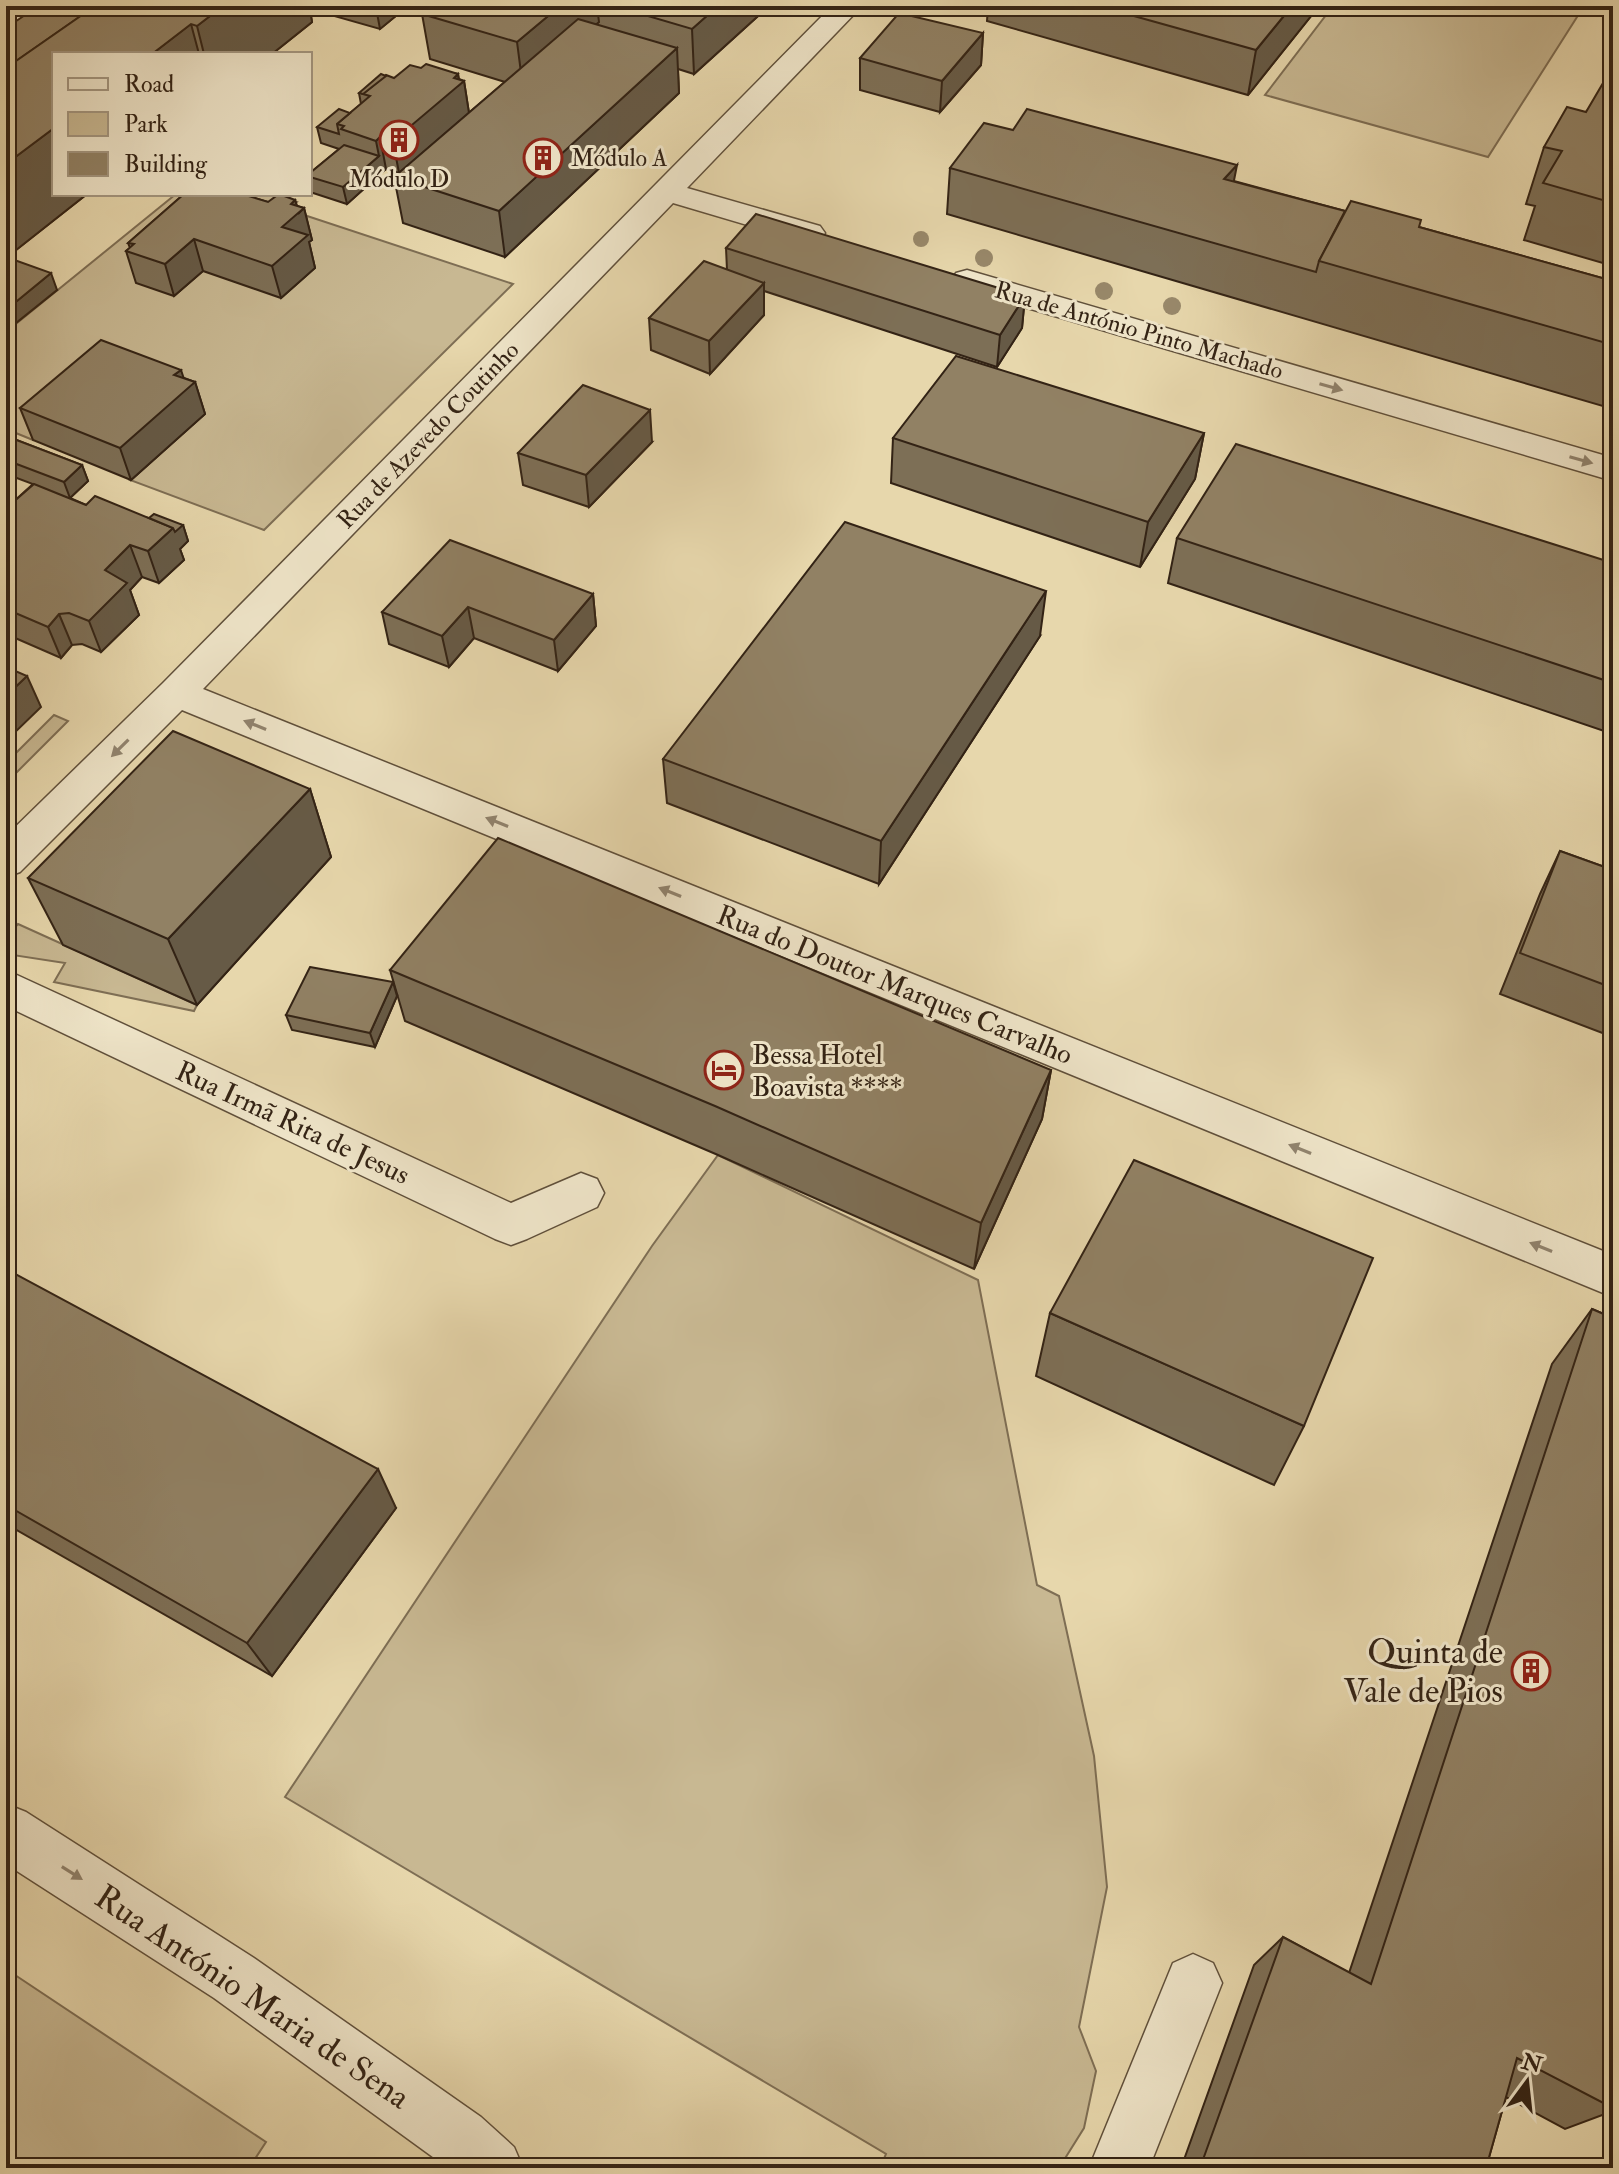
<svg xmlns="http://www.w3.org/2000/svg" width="1619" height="2174" font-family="'IM FELL Double Pica',serif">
	<rect width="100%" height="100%" fill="#e7d7ac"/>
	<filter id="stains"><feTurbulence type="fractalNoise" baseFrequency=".0025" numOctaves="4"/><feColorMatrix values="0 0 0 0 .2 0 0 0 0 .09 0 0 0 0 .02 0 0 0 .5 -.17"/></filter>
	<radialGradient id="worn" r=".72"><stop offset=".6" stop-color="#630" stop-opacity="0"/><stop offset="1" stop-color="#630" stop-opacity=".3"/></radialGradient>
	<!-- green -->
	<g fill="#c8b892" stroke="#7e6e54" stroke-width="2">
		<path d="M1333,6H1584L1488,157L1265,95Z"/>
		<path d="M176,194C218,194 259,189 297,202L289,210L513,284L264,530L130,480L204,414L112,373L33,440L6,429V332Z"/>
		<path d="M54,715L68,721L6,783V763Z"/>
		<path d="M18,924L197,1005L194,1011L54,982L65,963L6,954V937Z"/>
		<path d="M718,1155L978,1280L1037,1585L1059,1596L1094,1756L1107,1887L1079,2027L1096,2071L1084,2128L1059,2168H880L886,2154L285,1797L652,1246Z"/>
		<path d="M6,1969L266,2142L249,2168H6Z"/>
	</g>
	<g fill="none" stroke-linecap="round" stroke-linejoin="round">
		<defs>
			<g id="minor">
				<path d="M24,6H77L73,12L6,26V10Z"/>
				<path d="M832,6H862L687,188L820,226L825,233L820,240H798L673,203L203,689L1613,1255V1297L182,710L20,872L6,877V836L163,683Z"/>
				<path d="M967,270L1613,458V481L956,287L951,280L956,273Z"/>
				<path d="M6,970L511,1203L581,1173L597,1179L604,1193L597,1207L527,1239L511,1245L495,1239L6,1006Z"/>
				<path d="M6,1804L26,1812L254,1958L481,2117L514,2147L523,2168H448L214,1998L6,1864Z"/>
				<path d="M1193,1954L1213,1963L1222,1983L1149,2168H1089L1173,1963Z"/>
			</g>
		</defs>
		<!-- minor casing -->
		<use href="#minor" stroke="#60503b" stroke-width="3"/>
		<!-- minor -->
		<use href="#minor" fill="#efe5c9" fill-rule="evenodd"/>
	</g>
	<!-- trees -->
	<g fill="#98886a">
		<circle cx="921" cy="239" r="8"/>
		<circle cx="984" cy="258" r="9"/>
		<circle cx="1104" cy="291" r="9"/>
		<circle cx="1172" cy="306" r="9"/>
	</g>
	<!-- wall -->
	<g fill="#7d6f56" stroke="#332315" stroke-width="2">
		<path d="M47,6H408L380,29L317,11L311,16L312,22L272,54H54L87,194L7,257L57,290L6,331V28L35,15Z"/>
		<path d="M433,6H769L694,74L678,69L679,93L505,257L403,223L394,177L505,82L430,59L422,14Z"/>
		<path d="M988,6H1316L1315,11L1248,95L987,21Z"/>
		<path d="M983,33L981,65L940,112L860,90V58Z"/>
		<path d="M421,68L458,74L459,79L464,81L469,113L399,173L386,169L347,204L310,192V173L339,149L321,143L317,127L350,113L361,104L359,93Z"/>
		<path d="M1613,80V266L1524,240L1535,206L1526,204L1544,147L1586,112Z"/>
		<path d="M950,168L1234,181L1345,211L1419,227L1613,281V409L947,214Z"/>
		<path d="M184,194H247L248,196L268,202L295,200L297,206L304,208L312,240L309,242L315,268L281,298L203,271L174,296L136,283L126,251L130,248L128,243Z"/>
		<path d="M726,248L1025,296L1022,328L997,367L764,291V315L710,374L651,350L649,318L727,270Z"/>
		<path d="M184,378L195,382L205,414L131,480L33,440L20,408Z"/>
		<path d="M1204,433L1195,479L1140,567L891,483L893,438Z"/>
		<path d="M6,436L82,465L88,481L70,498L86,505L183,525L188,541L180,549L184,560L159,583L142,577L130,590L139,615L101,652L82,644L72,645L61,658L6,634V502L11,504L33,484L6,474Z"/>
		<path d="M652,442L589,507L523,485L518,453Z"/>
		<path d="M1177,538L1613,563V726L1610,733L1168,583Z"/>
		<path d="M593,594L596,626L558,671L474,638L449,667L389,644L382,612Z"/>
		<path d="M1040,636L879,884L667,803L663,759Z"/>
		<path d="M310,789L331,857L197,1005L63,945L28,878Z"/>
		<path d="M1560,851L1613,870V1037L1500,994L1540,894Z"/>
		<path d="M390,970L1051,1070L1042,1119L974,1269L718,1155L405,1021Z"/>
		<path d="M397,996L375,1047L292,1030L286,1015Z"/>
		<path d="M6,1269L396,1508L272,1676L6,1524Z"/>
		<path d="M1592,1309L1613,1318V2111L1565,2129L1506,2097L1486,2168H1181L1254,1965L1283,1937L1349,1973L1552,1364Z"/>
		<path d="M1050,1313L1304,1426L1274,1485L1036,1376Z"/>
	</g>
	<!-- shaded-wall -->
	<g fill="#665a46" stroke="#332315" stroke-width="2">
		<path d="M223,6H316L317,11L311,16L312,22L272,54H204L197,26Z"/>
		<path d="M386,6H408L380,29L377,13Z"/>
		<path d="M560,6H597L599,22L523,88L517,42Z"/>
		<path d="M718,6H769L694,74L692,29Z"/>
		<path d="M1292,6H1316L1315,11L1248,95L1256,50Z"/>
		<path d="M191,24L199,54H152Z"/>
		<path d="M983,33L981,65L940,112L942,81Z"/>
		<path d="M677,48L679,93L505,257L499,211Z"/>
		<path d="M458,74L459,85L464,81L469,113L399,173L393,141Z"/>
		<path d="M54,128V194H87L6,258V164Z"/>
		<path d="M380,137L386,169L347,204L343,187L379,156L376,141Z"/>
		<path d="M1237,165L1228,211L1224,179Z"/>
		<path d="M295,200L299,213L304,208L312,240L309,242L315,268L281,298L272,266L282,227L291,204Z"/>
		<path d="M194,239L203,271L174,296L165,264Z"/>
		<path d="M51,273L57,290L6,331V310Z"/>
		<path d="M764,283V315L710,374L709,341Z"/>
		<path d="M1025,296L1022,328L997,367L1000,335Z"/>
		<path d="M181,370L187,388L195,382L205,414L131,480L120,448L174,375Z"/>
		<path d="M650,410L652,442L589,507L586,475Z"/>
		<path d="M1204,433L1195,479L1140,567L1148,522Z"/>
		<path d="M82,465L88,481L70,498L64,482Z"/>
		<path d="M183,525L188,541L180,549L184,560L159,583L148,551L173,528Z"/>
		<path d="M130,545L142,577L130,590L139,615L101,652L89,621L105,570Z"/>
		<path d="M1046,591L1040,636L879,884L881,841Z"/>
		<path d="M593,594L596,626L558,671L554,640Z"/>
		<path d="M468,607L474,638L449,667L442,636Z"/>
		<path d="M59,614L72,645L61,658L48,627Z"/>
		<path d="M27,676L41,707L6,741V696Z"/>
		<path d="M310,789L331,857L197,1005L168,939Z"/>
		<path d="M393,982L397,996L375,1047L370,1033Z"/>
		<path d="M1051,1070L1042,1119L974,1269L981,1223Z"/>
		<path d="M378,1469L396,1508L272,1676L247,1643Z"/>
	</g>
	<!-- building -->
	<g fill="#918164" stroke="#332315" stroke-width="2">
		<path d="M47,6H95L6,68V28L28,13L35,15Z"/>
		<path d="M95,6H223L197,26L191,24L152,54H54V128L6,164V68Z"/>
		<path d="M352,6H386L377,13Z"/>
		<path d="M433,6H560L517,42L422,14Z"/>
		<path d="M614,6H718L692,29Z"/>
		<path d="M1098,6H1292L1256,50Z"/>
		<path d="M899,13L983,33L942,81L860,58Z"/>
		<path d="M578,19L677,48L499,211L394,177Z"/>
		<path d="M426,64L458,74L454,78L464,81L393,141L380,137L376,141L341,129L344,126L337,124L370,96L363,94L386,75L394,78L410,65L421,68Z"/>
		<path d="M381,74L386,76L363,94L359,93Z"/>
		<path d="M1606,78L1613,80V203L1543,183L1562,151L1544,147L1567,107L1586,112Z"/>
		<path d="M339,109L350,113L337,124L339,134L317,127Z"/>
		<path d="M1027,109L1237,165L1224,179L1345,211L1319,261L1316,272L950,168L984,123L1013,130Z"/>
		<path d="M344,145L379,156L343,187L310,177V173Z"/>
		<path d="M184,194H242L268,202L279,194L295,200L291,204L304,208L282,227L308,235L272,266L194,239L165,264L126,251L134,244L128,243Z"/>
		<path d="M1351,201L1421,220L1419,227L1613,281V345L1319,261Z"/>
		<path d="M756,214L1025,296L1000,335L726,248Z"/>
		<path d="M6,257L51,273L6,310Z"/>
		<path d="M704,261L764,283L709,341L649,318Z"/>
		<path d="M101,340L181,370L174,375L195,382L120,448L20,408Z"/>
		<path d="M956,356L1204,433L1148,522L893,438Z"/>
		<path d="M583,385L650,410L586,475L518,453Z"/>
		<path d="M6,436L82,465L64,482L6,460Z"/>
		<path d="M1236,444L1613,563V683L1177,538Z"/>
		<path d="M34,484L86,505L95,496L173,528L148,551L130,545L105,570L127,583L89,621L69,613L59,614L48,627L6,609V502L11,504Z"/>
		<path d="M154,514L183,525L175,532L173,528L149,518Z"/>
		<path d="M845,522L1046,591L881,841L663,759Z"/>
		<path d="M450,540L593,594L554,640L468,607L442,636L382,612Z"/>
		<path d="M6,667L27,676L6,696Z"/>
		<path d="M173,731L310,789L168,939L28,878Z"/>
		<path d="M498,838L1051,1070L981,1223L715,1106L390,970Z"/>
		<path d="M1560,851L1613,870V988L1520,953Z"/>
		<path d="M310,967L393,982L370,1033L286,1015Z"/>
		<path d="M1134,1160L1373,1258L1304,1426L1050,1313Z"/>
		<path d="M6,1269L378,1469L247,1643L6,1505Z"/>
		<path d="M1592,1309L1613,1318V2108L1517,2058L1486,2168H1200L1283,1937L1371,1984Z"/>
	</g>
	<!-- one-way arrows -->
	<defs><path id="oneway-solid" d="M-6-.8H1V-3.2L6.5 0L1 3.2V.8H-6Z" transform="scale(2)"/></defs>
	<g fill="#91846f">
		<use href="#oneway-solid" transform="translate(1331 387) rotate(16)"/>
		<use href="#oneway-solid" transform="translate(1581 460) rotate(16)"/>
		<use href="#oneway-solid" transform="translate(255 725) rotate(-158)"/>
		<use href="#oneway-solid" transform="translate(120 748) rotate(135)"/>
		<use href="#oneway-solid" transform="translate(497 822) rotate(-158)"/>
		<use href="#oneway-solid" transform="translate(670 892) rotate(-158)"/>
		<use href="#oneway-solid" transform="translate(1300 1149) rotate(-158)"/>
		<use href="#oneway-solid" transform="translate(1541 1247) rotate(-158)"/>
		<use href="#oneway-solid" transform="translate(72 1873) rotate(32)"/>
	</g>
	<!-- icons -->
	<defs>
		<symbol id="building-ring" viewBox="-11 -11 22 22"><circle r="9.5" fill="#efe5c9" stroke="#8f2418" stroke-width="1.5"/><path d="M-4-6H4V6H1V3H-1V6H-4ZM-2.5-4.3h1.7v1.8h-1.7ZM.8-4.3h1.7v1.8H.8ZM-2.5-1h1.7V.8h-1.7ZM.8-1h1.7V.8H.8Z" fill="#8f2418"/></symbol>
		<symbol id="hotel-ring" viewBox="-11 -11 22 22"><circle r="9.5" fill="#efe5c9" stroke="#8f2418" stroke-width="1.5"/><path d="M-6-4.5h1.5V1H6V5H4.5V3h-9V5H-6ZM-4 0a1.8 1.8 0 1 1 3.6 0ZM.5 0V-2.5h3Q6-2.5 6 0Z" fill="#8f2418"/></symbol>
	</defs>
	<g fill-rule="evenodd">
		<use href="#building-ring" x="377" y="118" width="44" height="44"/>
		<use href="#building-ring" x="521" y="136" width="44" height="44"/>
		<use href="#hotel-ring" x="702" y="1048" width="44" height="44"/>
		<use href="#building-ring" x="1509" y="1649" width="44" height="44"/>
	</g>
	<g text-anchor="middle" stroke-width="6" stroke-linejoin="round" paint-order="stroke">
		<!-- far-poi labels -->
		<g font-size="24" fill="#332315" stroke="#efe5c9" text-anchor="start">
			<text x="571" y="166">Módulo A</text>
			<text x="399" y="187" text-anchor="middle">Módulo D</text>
		</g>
		<!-- far-street labels -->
		<g font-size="24" fill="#332315" stroke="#efe5c9">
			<text transform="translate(1139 330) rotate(16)" y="8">Rua de António Pinto Machado</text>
			<text transform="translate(428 435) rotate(-46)" y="8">Rua de Azevedo Coutinho</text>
		</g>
		<!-- street labels -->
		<g font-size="28" fill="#332315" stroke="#efe5c9">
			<text transform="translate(895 984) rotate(22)" y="10">Rua do Doutor Marques Carvalho</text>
			<text transform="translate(293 1122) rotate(25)" y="10">Rua Irmã Rita de Jesus</text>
		</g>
		<!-- poi labels -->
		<g font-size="28" fill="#332315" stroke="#efe5c9" text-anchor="start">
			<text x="752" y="1064">Bessa Hotel<tspan x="752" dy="32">Boavista ****</tspan></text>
		</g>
		<!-- near-poi labels -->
		<g font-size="34" fill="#332315" stroke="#efe5c9" text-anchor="end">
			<text x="1503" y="1663">Quinta de<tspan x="1503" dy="39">Vale de Pios</tspan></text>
		</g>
		<!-- near-street labels -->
		<g font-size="34" fill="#332315" stroke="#efe5c9">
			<text transform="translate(253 1996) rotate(34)" y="12">Rua António Maria de Sena</text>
		</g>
	</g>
	<!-- margin -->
	<rect width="1619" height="2174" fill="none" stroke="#e7d7ac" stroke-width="32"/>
	<rect x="8" y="8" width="1603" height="2158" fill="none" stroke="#332315" stroke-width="4"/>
	<rect x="16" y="16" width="1587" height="2142" fill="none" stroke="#332315" stroke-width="2"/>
	<!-- legend -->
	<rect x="52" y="52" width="260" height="144" fill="#efe5c9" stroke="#a49781" stroke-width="2"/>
	<rect x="68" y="78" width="40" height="12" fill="#efe5c9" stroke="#a49781" stroke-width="2"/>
	<text x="124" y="92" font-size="24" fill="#332315">Road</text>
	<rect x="68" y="112" width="40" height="24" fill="#c8b892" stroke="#a49781" stroke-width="2"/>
	<text x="124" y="132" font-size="24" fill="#332315">Park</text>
	<rect x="68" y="152" width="40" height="24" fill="#918164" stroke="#a49781" stroke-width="2"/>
	<text x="124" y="172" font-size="24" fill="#332315">Building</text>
	<!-- north arrow -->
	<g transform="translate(1527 2082) rotate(15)" stroke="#efe5c9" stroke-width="6" paint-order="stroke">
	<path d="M0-6L14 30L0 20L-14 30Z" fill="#332315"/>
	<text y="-12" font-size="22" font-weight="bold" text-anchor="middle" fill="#332315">N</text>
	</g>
	<rect width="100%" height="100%" filter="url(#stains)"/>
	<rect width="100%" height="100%" fill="url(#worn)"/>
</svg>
